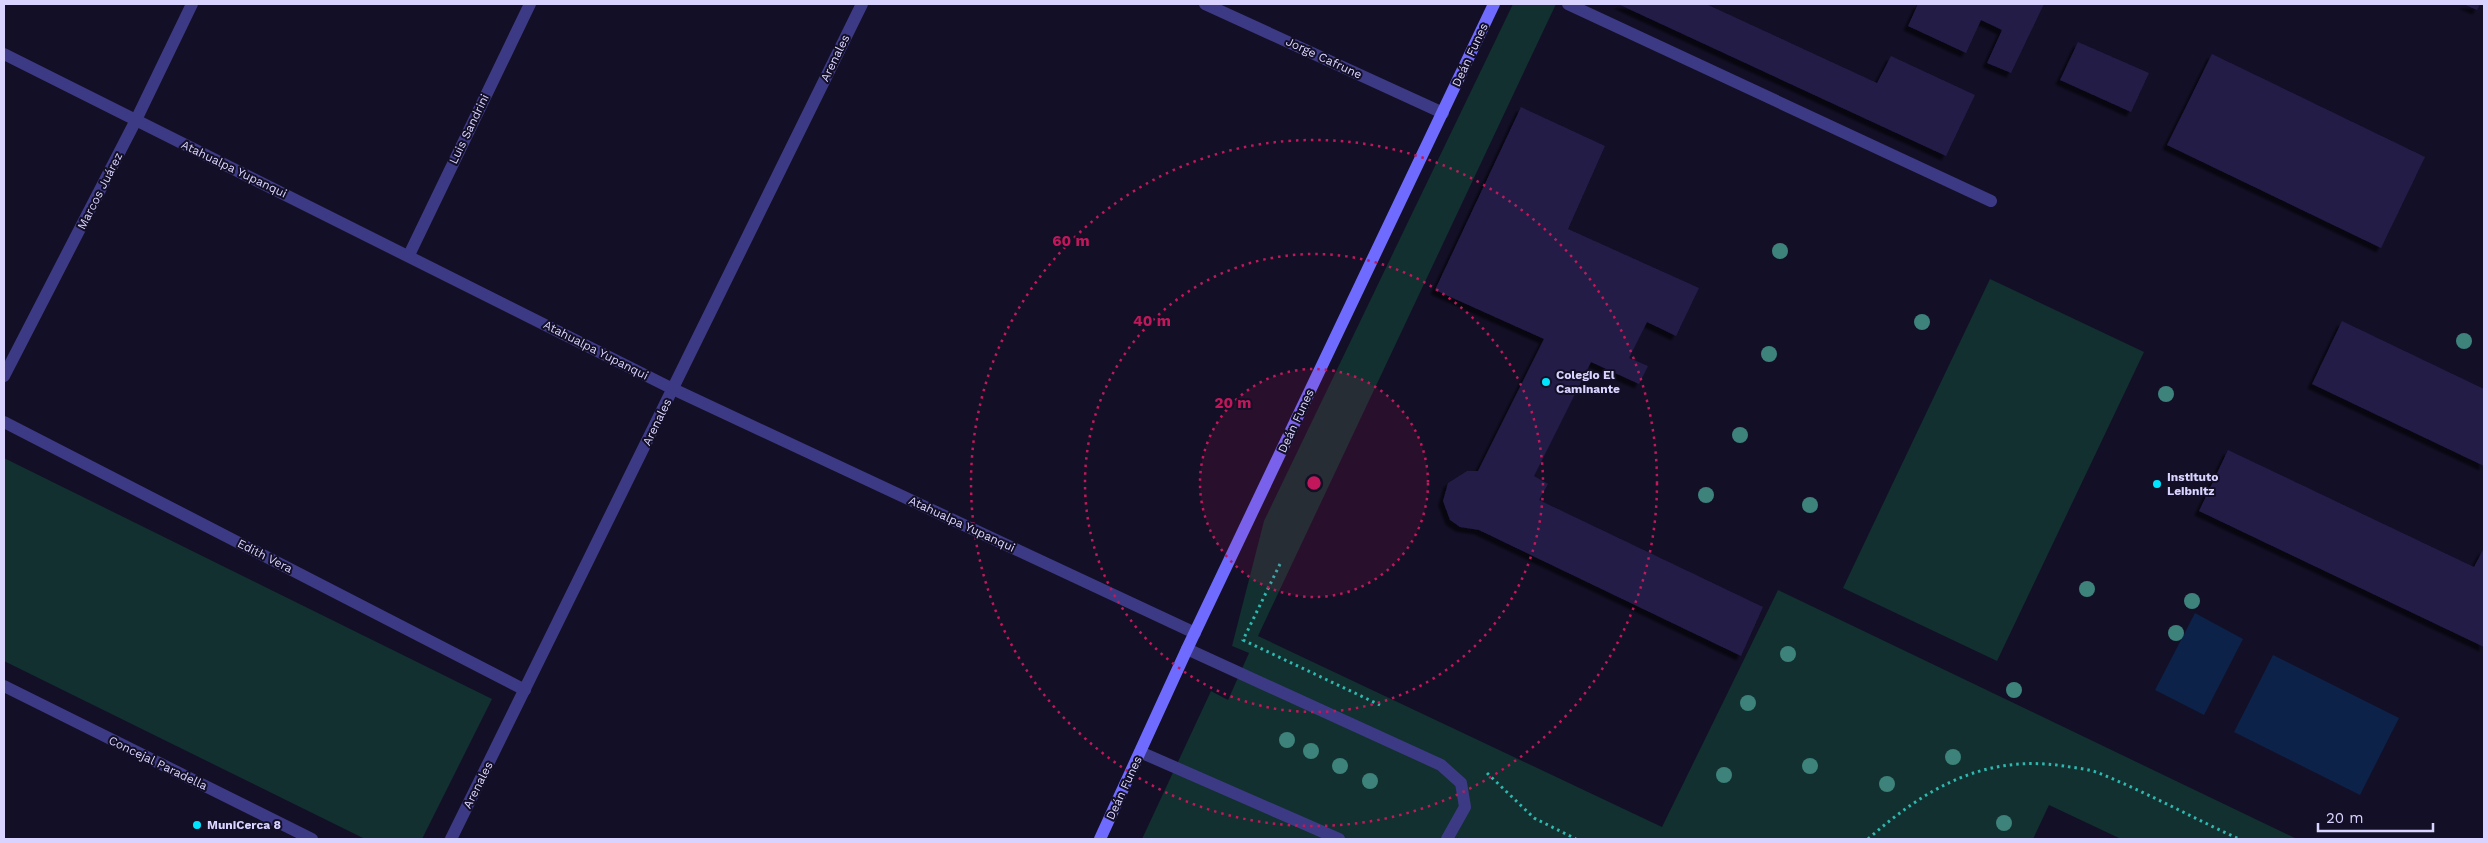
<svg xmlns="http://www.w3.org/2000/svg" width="2488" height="843" font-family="'Work Sans',sans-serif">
	<defs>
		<filter id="shadow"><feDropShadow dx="-4.5" dy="4.5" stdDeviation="1" flood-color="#0009"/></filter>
	</defs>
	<rect width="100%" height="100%" fill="#130f26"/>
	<!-- green -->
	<g fill="#12302f">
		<path d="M1513,4H1556L1258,636L1662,827L1778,590L2297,839H2121L2049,805L2033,839H1142L1211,691L1228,700L1249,653L1232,646L1264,521Z"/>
		<path d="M1990,279L2144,352L1997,661L1843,588Z"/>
		<path d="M4,458L492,699L422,839H365L4,661Z"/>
	</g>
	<!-- water -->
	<g fill="#0c2248">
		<path d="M2195,613L2243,639L2204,715L2155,690Z"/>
		<path d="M2273,655L2399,718L2360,795L2234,732Z"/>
	</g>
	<!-- building -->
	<g fill="#241b47" filter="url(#shadow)">
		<path d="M1618,4H1706L1877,83L1891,56L1975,95L1946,156Z"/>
		<path d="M1918,4H2044L2011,73L1987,63L2002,30L1981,20L1966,53L1908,26Z"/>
		<path d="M2463,4H2480L2477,10Z"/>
		<path d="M2078,42L2149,73L2131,112L2060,80Z"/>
		<path d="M2212,54L2425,157L2381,248L2167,145Z"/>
		<path d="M1521,107L1605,146L1568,229L1699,288L1676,336L1647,322L1629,358L1648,366L1639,384L1591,362L1534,476L1548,484L1539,500L1763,607L1741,656L1479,530L1460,527L1450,520L1443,501L1448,483L1467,471H1478L1544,339L1435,290Z"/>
		<path d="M2342,321L2484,389V466L2312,384Z"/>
		<path d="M2228,450L2474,567L2484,548V647L2199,511Z"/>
	</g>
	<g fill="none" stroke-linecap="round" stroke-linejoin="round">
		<!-- path -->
		<g stroke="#2fb8b0" stroke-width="3" stroke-dasharray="2.5 4" stroke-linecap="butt">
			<path d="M1280,564L1243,640L1380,705"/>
			<path d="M1487,773L1534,818L1576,839"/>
			<path d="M1868,839C1926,788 1984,754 2064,766C2076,768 2090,769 2101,774C2148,793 2193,818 2239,839"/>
		</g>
		<!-- service -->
		<g stroke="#3d3a85" stroke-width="12">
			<path d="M1568,4L1991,201"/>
			<path d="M1187,649L1441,765L1461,783L1465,807L1447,839"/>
			<path d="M1140,752L1339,839"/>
		</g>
		<!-- minor -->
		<g stroke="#3d3a85" stroke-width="12">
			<path d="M1205,4L1443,113"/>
			<path d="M4,54L673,389L1195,633"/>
			<path d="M409,255L530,4"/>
			<path d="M4,376L136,120L192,4"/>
			<path d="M4,422L525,690"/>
			<path d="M4,686L312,839"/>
			<path d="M451,839L862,4"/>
		</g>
		<!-- secondary -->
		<path stroke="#6f6bff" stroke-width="12" d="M1100,839L1187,649L1494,4"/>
	</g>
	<!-- trees -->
	<g fill="#3d827b">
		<circle cx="1780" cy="251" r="8"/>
		<circle cx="1922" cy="322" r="8"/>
		<circle cx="2464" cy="341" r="8"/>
		<circle cx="1769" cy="354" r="8"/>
		<circle cx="2166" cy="394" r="8"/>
		<circle cx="1740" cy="435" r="8"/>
		<circle cx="1706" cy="495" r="8"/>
		<circle cx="1810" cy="505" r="8"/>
		<circle cx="2087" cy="589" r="8"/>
		<circle cx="2192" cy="601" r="8"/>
		<circle cx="2176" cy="633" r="8"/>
		<circle cx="1788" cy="654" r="8"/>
		<circle cx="2014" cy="690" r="8"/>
		<circle cx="1748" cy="703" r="8"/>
		<circle cx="1287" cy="740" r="8"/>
		<circle cx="1311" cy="751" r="8"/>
		<circle cx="1953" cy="757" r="8"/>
		<circle cx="1340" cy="766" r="8"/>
		<circle cx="1810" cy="766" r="8"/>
		<circle cx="1724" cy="775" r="8"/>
		<circle cx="1370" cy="781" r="8"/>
		<circle cx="1887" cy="784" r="8"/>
		<circle cx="2004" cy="823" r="8"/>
	</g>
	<!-- distance rings -->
	<circle cx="1314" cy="483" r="114" fill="#c2185b" fill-opacity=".12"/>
	<g fill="none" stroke="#c2185b" stroke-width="2.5" stroke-dasharray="2.5 5">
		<circle cx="1314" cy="483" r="114"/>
		<circle cx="1314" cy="483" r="229"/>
		<circle cx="1314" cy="483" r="343"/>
	</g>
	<!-- markers -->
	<g fill="#00e5ff" stroke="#130f26" stroke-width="2">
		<circle cx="1546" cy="382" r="5"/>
		<circle cx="2157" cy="484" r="5"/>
		<circle cx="197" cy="825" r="5"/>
	</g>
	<g text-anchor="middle" stroke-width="4" stroke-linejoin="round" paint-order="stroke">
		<!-- street labels -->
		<g font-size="12" fill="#d9d4ff" stroke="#130f26">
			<text transform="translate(1470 55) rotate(-65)" y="4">Deán Funes</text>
			<text transform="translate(835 58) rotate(-64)" y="4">Arenales</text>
			<text transform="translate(1324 58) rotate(25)" y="4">Jorge Cafrune</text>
			<text transform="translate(469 129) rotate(-64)" y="4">Luis Sandrini</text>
			<text transform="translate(234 169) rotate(26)" y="4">Atahualpa Yupanqui</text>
			<text transform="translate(100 191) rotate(-63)" y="4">Marcos Juárez</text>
			<text transform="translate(596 350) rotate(27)" y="4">Atahualpa Yupanqui</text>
			<text transform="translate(1296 421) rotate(-65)" y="4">Deán Funes</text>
			<text transform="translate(657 422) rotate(-64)" y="4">Arenales</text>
			<text transform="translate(962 524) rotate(25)" y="4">Atahualpa Yupanqui</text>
			<text transform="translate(265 556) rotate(27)" y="4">Edith Vera</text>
			<text transform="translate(158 763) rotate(26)" y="4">Concejal Paradella</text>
			<text transform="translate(478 785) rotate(-63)" y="4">Arenales</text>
			<text transform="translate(1124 788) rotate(-65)" y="4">Deán Funes</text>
		</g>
		<!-- poi labels -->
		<g font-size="12" font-weight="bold" fill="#d9d4ff" stroke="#130f26" text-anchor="start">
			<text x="1556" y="379">Colegio El<tspan x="1556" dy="14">Caminante</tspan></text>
			<text x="2167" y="481">Instituto<tspan x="2167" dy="14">Leibnitz</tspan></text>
			<text x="207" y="829">MuniCerca 8</text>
		</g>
	</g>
	<circle cx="1314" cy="483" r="8" fill="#c2185b" stroke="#130f26" stroke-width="2.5"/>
	<g font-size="15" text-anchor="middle" font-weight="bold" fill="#c2185b" stroke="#130f26" stroke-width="4" stroke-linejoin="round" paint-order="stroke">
		<text x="1071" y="246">60 m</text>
		<text x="1152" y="326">40 m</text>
		<text x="1233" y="408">20 m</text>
	</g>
	<!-- border -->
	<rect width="2488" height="843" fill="none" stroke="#d9d4ff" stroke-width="10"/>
	<!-- scale -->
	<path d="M2318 823v8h115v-8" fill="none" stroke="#d9d4ff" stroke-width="2.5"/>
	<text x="2326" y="823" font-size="15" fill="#d9d4ff" stroke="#130f26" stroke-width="4" paint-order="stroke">20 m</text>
</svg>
